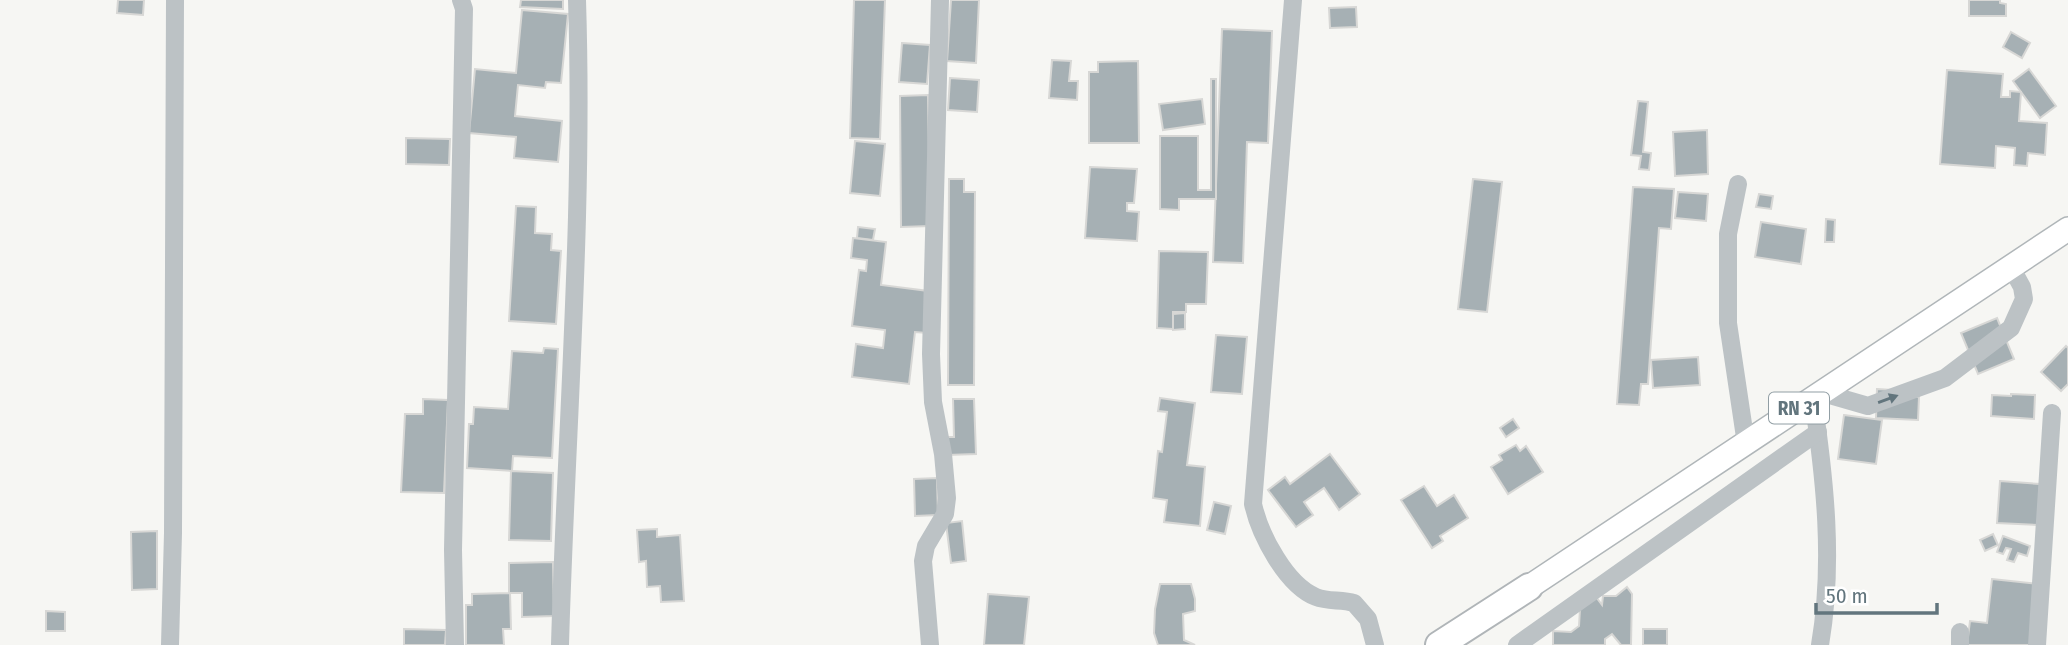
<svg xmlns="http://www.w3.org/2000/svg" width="2068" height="645" font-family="'Fira Sans Condensed',sans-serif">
	<rect width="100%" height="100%" fill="#f6f6f3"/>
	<!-- building -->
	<g fill="#a6b0b4" stroke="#d7d7d5" stroke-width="2">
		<path d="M118,0H144L143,15L117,13Z"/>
		<path d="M521,0H563V9L520,7Z"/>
		<path d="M854,0H885L880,139L850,138Z"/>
		<path d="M951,0H979L976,63L947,61Z"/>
		<path d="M1969,0H2000V3L2006,4V16H1969Z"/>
		<path d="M1356,7L1357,27L1330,28L1329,8Z"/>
		<path d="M522,10L568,14L561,83L546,82L545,88L518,85L515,116L562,121L558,162L514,158L516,137L469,133L475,69L516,73Z"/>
		<path d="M1222,29L1272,31L1268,143L1247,142L1243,263L1213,262Z"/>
		<path d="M2011,32L2030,43L2022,58L2003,47Z"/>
		<path d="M902,43L930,45L927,84L899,82Z"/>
		<path d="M1052,60L1071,61L1069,81H1078L1077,100L1049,98Z"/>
		<path d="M1138,61L1139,143H1089V72H1098V62Z"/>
		<path d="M2029,69L2056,106L2040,118L2013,81Z"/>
		<path d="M1947,70L2003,74L2001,97H2010V91L2021,92L2019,121L2047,123L2045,155L2028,153L2027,166L2014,165L2015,148L1996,146L1995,168L1940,164Z"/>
		<path d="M950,78L979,80L977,112L948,110Z"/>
		<path d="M1211,79H1216V199H1179V210L1160,209V136H1198V190H1211Z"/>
		<path d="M928,95L930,226L901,227L900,96Z"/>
		<path d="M1202,99L1205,124L1163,130L1159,104Z"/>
		<path d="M1638,101L1648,102L1643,152L1651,153L1649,170L1639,169L1641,156L1631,155Z"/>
		<path d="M1707,130L1708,174L1675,176L1673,132Z"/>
		<path d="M406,138L450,139L449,165L406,164Z"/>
		<path d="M855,141L885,144L880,196L850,193Z"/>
		<path d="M1090,167L1137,169L1134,203H1127V211L1139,212L1137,241L1085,238Z"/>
		<path d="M949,179H964V192H975L974,385H948Z"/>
		<path d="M1473,179L1502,182L1487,312L1458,309Z"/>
		<path d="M1633,187L1674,189L1671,229L1659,228L1648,384H1641L1639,405L1617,404Z"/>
		<path d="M1678,192L1708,194L1706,221L1675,218Z"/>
		<path d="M1759,194L1773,196L1771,209L1756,207Z"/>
		<path d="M516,206L536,207L535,233L552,234L551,250L561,251L556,324L509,321Z"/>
		<path d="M1826,219L1835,220L1834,242H1825Z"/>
		<path d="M1761,222L1806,229L1801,264L1755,257Z"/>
		<path d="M858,227L875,229L873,240L857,238Z"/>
		<path d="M853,238L886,242L881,285L928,291L927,333L915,332L909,384L852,377L856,344L883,348L885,330L852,326L859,270L866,271L867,260L851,258Z"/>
		<path d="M1159,251L1208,252L1206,304H1186V312H1173V329L1157,328Z"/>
		<path d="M1185,313V329L1173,330V314Z"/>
		<path d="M1997,318L2014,359L1978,374L1961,333Z"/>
		<path d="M1216,335L1247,337L1242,394L1211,392Z"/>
		<path d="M2066,346L2068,348V384L2061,391L2041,372Z"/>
		<path d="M544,348L558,349L552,458L513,456L512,471L467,468L469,424H473L474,407L508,409L512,351L543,353Z"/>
		<path d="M1698,357L1700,385L1653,388L1651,360Z"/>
		<path d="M1877,389L1908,391V396L1919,397L1918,420L1876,418Z"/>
		<path d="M2011,394L2035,395L2034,419L1991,416L1992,395L2011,396Z"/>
		<path d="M1160,398L1195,403L1187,465L1205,467L1200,526L1164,522L1167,500L1153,498L1158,451L1162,452L1167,412L1158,411Z"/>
		<path d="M423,399L448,400L444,493L401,492L405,414H423Z"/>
		<path d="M953,399H974L976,454L947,455L946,437H954Z"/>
		<path d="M1844,415L1882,420L1876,464L1838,459Z"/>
		<path d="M1513,419L1519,428L1506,437L1500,428Z"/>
		<path d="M1516,445L1520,451L1526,446L1543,472L1508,494L1491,467L1502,460L1499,455Z"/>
		<path d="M1330,454L1360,494L1339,510L1324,488L1304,502L1313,515L1296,527L1268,490L1285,477L1290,484Z"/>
		<path d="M511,471L553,473L551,541L509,540Z"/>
		<path d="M937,478L938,515L915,516L914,479Z"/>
		<path d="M2000,481L2040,484L2038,525L1997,523Z"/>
		<path d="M1424,486L1437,506L1454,495L1468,518L1440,536L1443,541L1432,548L1401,500Z"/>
		<path d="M1214,502L1231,506L1225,534L1207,530Z"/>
		<path d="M962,521L966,561L951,563L946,523Z"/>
		<path d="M657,529V537L680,535L684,601L661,602L660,586L647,587L646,561L639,562L637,530Z"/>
		<path d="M157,531V589L132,590L131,532Z"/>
		<path d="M1993,534L1998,545L1985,551L1980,540Z"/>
		<path d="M2003,536L2030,546L2027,556L2018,553L2014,562L2007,560L2011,549L2006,548L2003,554L1997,552Z"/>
		<path d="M553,562L554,616L522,617V593H510L511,629H503L504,645H466V605H472V594L509,593V563Z"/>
		<path d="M1992,579L2038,584L2030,645H1967L1970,621L1987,623Z"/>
		<path d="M1160,584H1191L1195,599V611L1183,614L1184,640L1195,645H1158L1154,633L1155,609Z"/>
		<path d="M1627,587L1632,594L1631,645H1621L1612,634L1605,639V645H1553V631L1571,632L1579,626L1580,609L1596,597L1602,605L1603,596H1616Z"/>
		<path d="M988,594L1029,597L1024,645H984Z"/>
		<path d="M46,611L65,612V631H46Z"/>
		<path d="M404,629L446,630L445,645H404Z"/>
		<rect x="1643" y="629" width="24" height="16"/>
	</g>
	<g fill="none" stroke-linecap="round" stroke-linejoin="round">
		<defs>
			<path id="major" d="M1529,587L2068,229"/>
			<path id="highway" d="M1439,645L1529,587"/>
		</defs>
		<!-- major casing -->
		<use href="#major" stroke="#b0b6b9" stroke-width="26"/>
		<!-- highway casing -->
		<use href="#highway" stroke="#b0b5b8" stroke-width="30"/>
		<!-- minor -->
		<g stroke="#bcc2c5" stroke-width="18">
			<path d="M1293,0L1253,504C1260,535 1286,585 1316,597C1328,602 1342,599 1354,603L1368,619L1375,645"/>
			<path d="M1738,184L1728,234V323L1746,444"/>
			<path d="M1823,393L1868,406L1945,378L2011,328L2024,299L2022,287L2011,267"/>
			<path d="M1813,399C1825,480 1834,563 1820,645"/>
			<path d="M170,645L173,533L175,0"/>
			<path d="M455,645L453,550L464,9L461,0"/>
			<path d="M560,645C566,430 584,215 577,0"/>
			<path d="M930,645L923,561L926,546L945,514L947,498L943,454L933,402L931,354L940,0"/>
			<path d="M1517,645L1818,432"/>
			<path d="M1960,645V632"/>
			<path d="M2037,645L2052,413"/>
		</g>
		<!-- major -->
		<use href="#major" stroke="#fff" stroke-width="23"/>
		<!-- highway -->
		<use href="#highway" stroke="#fff" stroke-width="26"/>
	</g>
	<!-- one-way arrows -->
	<defs><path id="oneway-solid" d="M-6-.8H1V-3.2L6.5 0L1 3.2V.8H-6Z" transform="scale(1.75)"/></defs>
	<use fill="#62757d" href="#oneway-solid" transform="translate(1888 399) rotate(-20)"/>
	<g text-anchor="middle" stroke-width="7" stroke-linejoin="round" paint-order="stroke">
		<!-- shield labels -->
		<rect fill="#fff" stroke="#919ea4" stroke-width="2" x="1769" y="392.5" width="60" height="31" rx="5"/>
		<g font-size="19" font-weight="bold" fill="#62757d">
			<text x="1799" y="415">RN 31</text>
		</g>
	</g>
	<!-- scale -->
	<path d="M1816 603v10h121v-10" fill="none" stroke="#62757d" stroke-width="3.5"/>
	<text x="1826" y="603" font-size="21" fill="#62757d" stroke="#ffffff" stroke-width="5" paint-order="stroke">50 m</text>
</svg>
